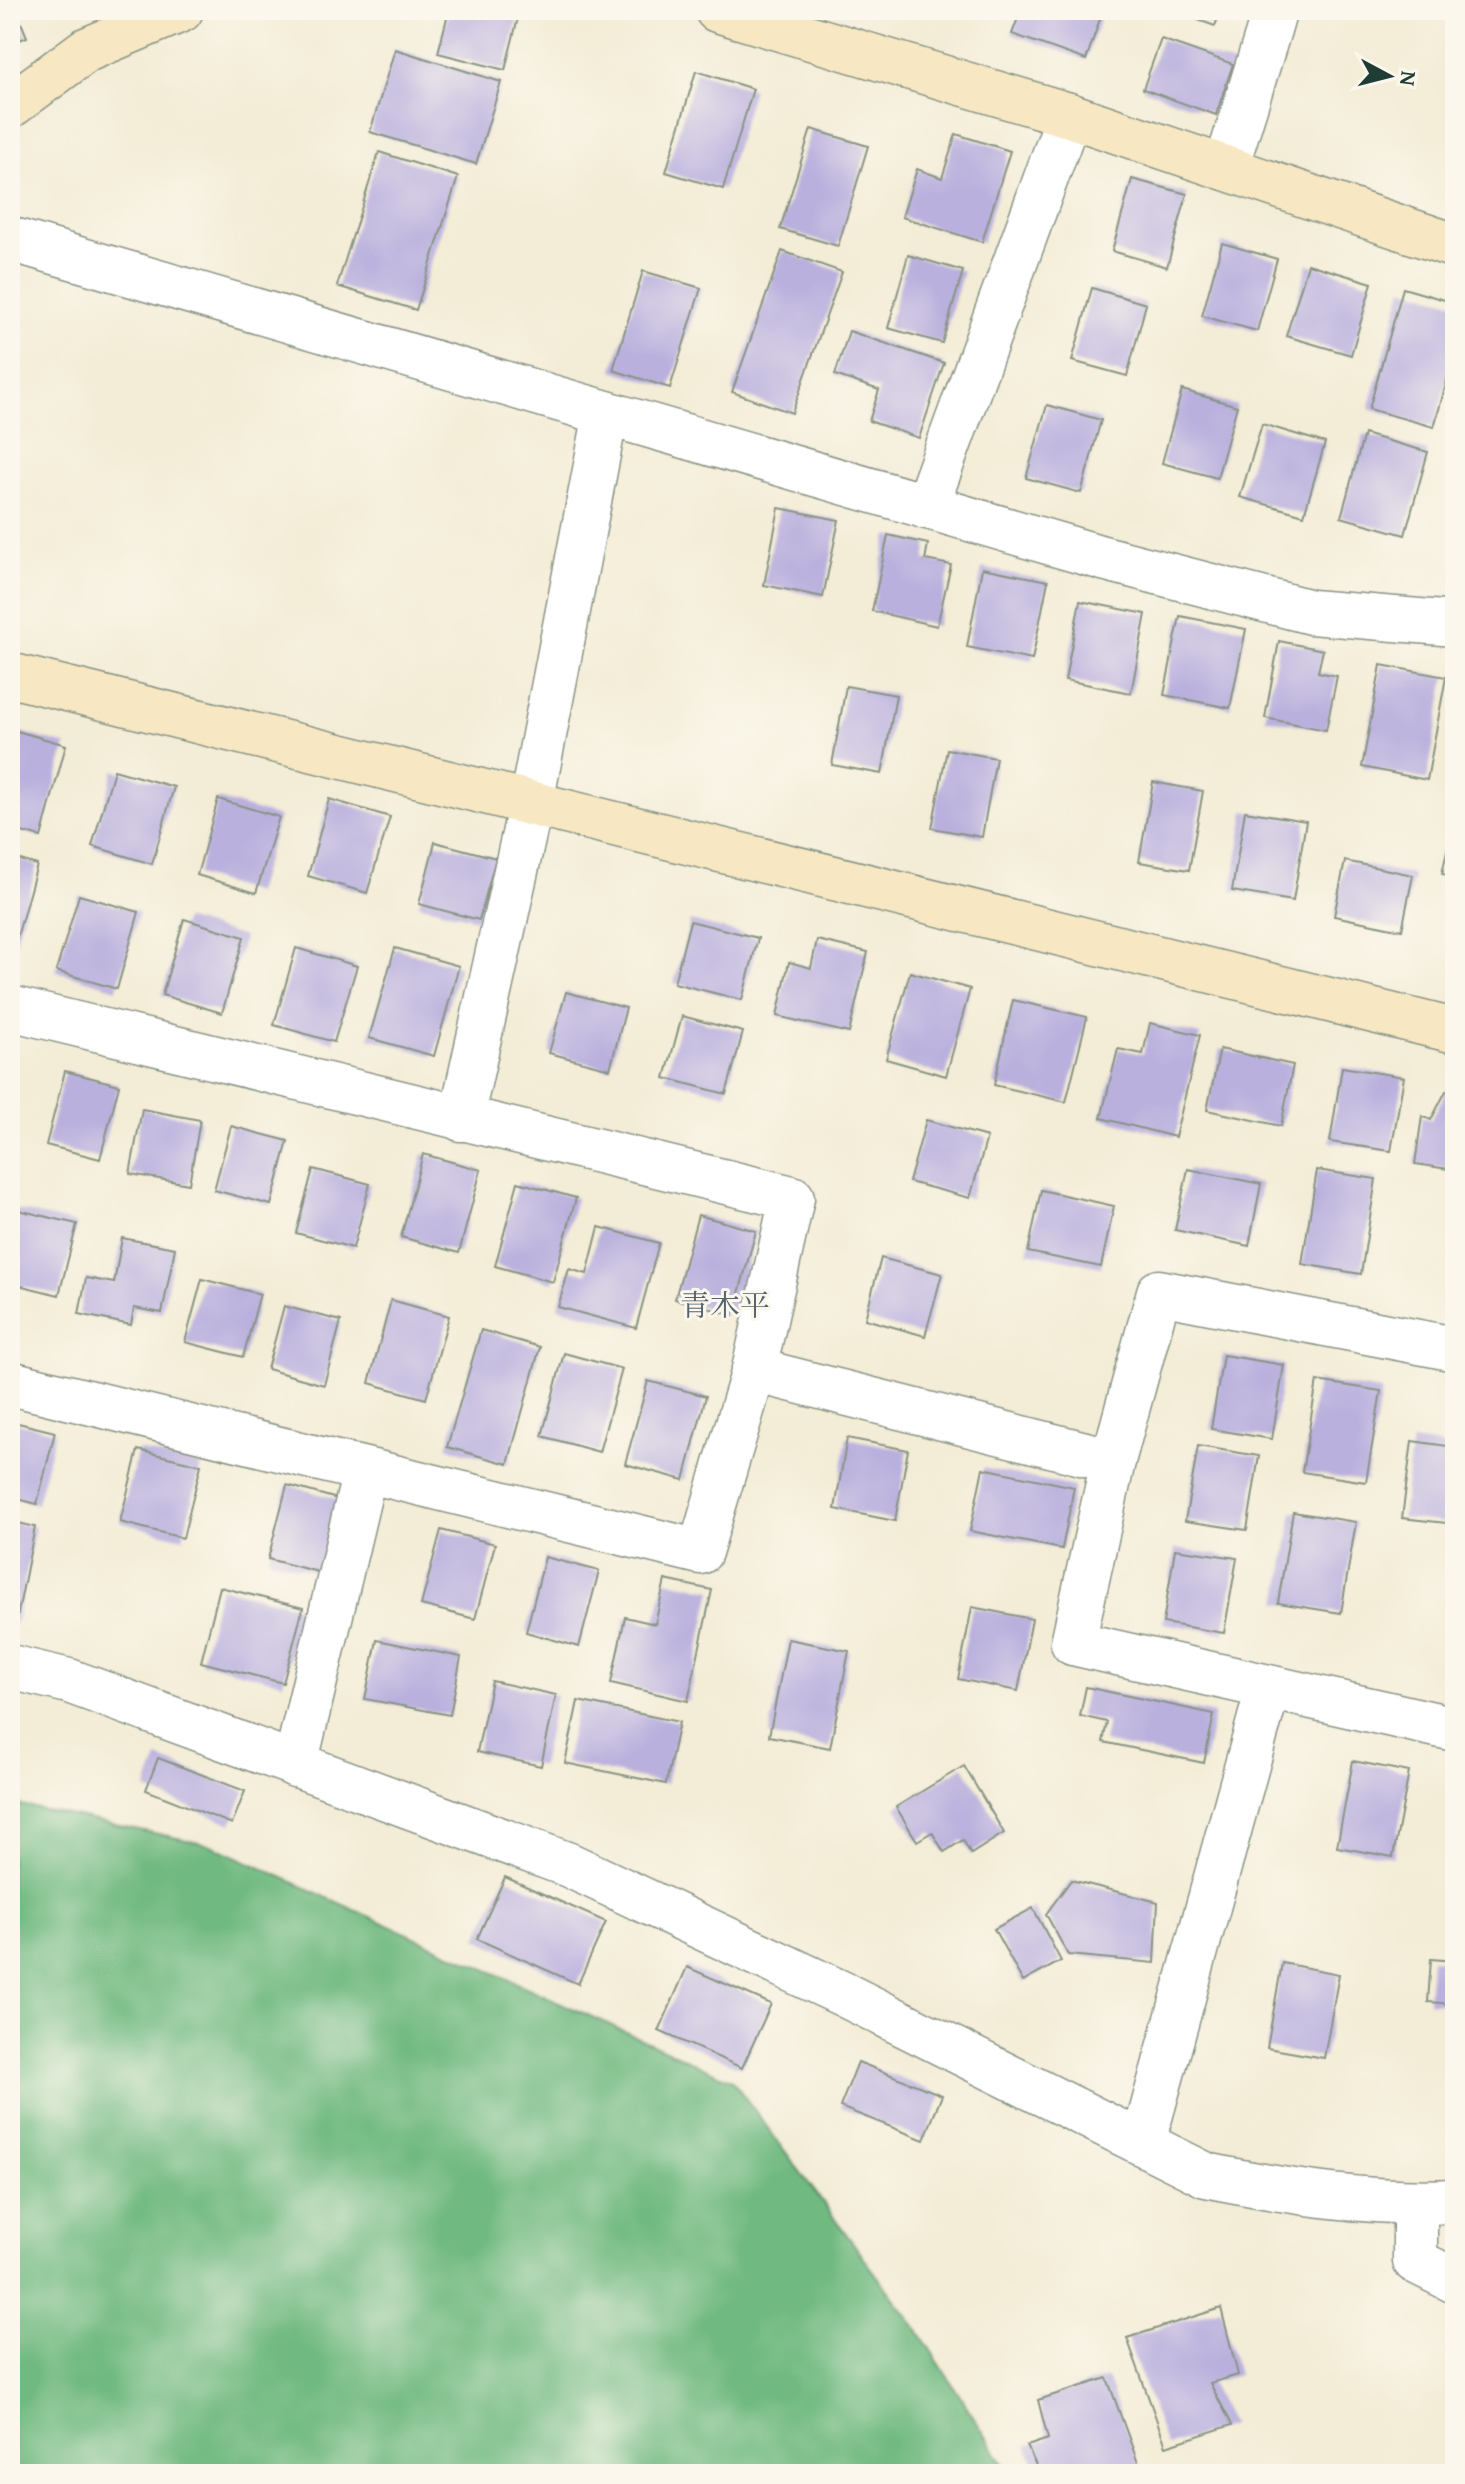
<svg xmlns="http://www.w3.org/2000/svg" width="1465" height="2484" font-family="'Gentium Book Plus','Noto Serif JP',serif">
	<rect width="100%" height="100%" fill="#fbf7ec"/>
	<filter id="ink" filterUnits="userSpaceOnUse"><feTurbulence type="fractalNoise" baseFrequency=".0125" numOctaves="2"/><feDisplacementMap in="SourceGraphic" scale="16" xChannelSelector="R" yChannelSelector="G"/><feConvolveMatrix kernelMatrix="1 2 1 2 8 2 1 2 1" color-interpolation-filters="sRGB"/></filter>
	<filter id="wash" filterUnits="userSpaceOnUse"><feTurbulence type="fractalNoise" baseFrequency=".006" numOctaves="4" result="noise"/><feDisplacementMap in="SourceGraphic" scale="32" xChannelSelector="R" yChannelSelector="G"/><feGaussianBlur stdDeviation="1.8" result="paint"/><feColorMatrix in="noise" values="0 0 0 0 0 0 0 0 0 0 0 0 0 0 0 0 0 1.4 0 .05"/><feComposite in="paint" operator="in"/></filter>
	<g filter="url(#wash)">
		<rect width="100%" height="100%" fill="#f3ecd6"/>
		<!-- forest -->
		<path fill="#6fb980" stroke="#477b5a" stroke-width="2" d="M10,1803L211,1845L732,2080L919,2332L1010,2474H10Z"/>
		<g id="blocks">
			<!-- building -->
			<g fill="#bab0de">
				<path d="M10,10H16L27,37L10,44Z"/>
				<path d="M449,10H520L505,70L438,53Z"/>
				<path d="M1021,10H1103L1086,60L1012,34Z"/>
				<path d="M1170,10H1221L1215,26Z"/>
				<path d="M1161,39L1233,64L1216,115L1143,89Z"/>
				<path d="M395,49L501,82L476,164L370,132Z"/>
				<path d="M696,71L753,89L723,189L666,172Z"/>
				<path d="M811,129L868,146L838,246L780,229Z"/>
				<path d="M956,134L1010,151L982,242L902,217L917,169L942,178Z"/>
				<path d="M379,152L458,177L416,310L337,286Z"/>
				<path d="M1132,179L1187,194L1167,267L1112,251Z"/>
				<path d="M1222,243L1277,259L1257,331L1202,316Z"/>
				<path d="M782,251L842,272L792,413L732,392Z"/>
				<path d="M908,255L963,271L942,343L888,328Z"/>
				<path d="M1308,264L1372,283L1351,355L1286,336Z"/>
				<path d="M643,271L701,288L670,388L613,370Z"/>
				<path d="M1092,288L1146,304L1127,376L1072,361Z"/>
				<path d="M1403,288L1455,303V352L1434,427L1369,409Z"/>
				<path d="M849,331L944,363L919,438L869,421L879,390L835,375Z"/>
				<path d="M1182,390L1237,406L1217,478L1162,463Z"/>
				<path d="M1047,405L1101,420L1081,493L1026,478Z"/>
				<path d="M1262,424L1325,443L1304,515L1240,497Z"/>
				<path d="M1364,434L1428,452L1405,535L1341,517Z"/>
				<path d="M779,508L839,520L823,597L764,585Z"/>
				<path d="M888,535L928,544L925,560L951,565L937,626L872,611Z"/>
				<path d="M982,568L1048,581L1032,660L967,647Z"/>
				<path d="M1080,601L1146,614L1131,693L1065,680Z"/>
				<path d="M1180,616L1246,629L1230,708L1164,695Z"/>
				<path d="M1279,641L1323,650L1318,672L1337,676L1326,730L1265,718Z"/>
				<path d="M1381,665L1446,677L1427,780L1362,767Z"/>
				<path d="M846,686L896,695L882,774L832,765Z"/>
				<path d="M10,729L66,745L41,837L10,829Z"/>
				<path d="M947,749L996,758L982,837L932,828Z"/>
				<path d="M114,770L174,787L152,864L92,846Z"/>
				<path d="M1153,782L1203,791L1189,870L1139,862Z"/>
				<path d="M218,799L279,817L256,893L197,875Z"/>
				<path d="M329,799L390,817L367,893L308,876Z"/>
				<path d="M1245,811L1306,821L1293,901L1232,891Z"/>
				<path d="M1454,818H1455V876L1442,874Z"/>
				<path d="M435,842L496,858L479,920L419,904Z"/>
				<path d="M10,857L37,865L14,948L10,947Z"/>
				<path d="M1345,861L1413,875L1402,930L1334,916Z"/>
				<path d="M79,895L139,912L117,989L56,971Z"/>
				<path d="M184,919L244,937L222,1013L162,995Z"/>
				<path d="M690,921L758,938L742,1000L674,983Z"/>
				<path d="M817,940L868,952L849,1033L777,1016L789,962L811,968Z"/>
				<path d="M296,948L357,966L334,1042L274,1025Z"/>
				<path d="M395,948L459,966L434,1056L369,1038Z"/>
				<path d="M910,972L970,989L946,1076L886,1059Z"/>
				<path d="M566,992L626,1008L610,1069L549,1053Z"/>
				<path d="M1013,1000L1087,1017L1066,1102L994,1085Z"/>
				<path d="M682,1016L743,1032L726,1094L665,1078Z"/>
				<path d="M1150,1023L1200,1035L1175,1137L1101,1118L1118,1049L1143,1054Z"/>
				<path d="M1220,1049L1293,1065L1281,1126L1207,1110Z"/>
				<path d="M1342,1067L1404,1077L1391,1151L1330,1142Z"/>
				<path d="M65,1071L119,1085L100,1159L46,1145Z"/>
				<path d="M1446,1091L1455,1092V1170L1415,1164L1422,1116L1431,1120Z"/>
				<path d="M142,1109L200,1120L189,1184L130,1174Z"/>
				<path d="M926,1120L987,1137L970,1198L909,1182Z"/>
				<path d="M231,1126L288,1141L271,1205L214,1190Z"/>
				<path d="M423,1154L481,1170L459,1253L401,1237Z"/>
				<path d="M313,1169L370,1184L353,1248L296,1233Z"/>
				<path d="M1188,1169L1261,1184L1249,1246L1175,1230Z"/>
				<path d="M1317,1170L1376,1179L1361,1274L1302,1264Z"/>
				<path d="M518,1182L576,1198L553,1282L495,1266Z"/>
				<path d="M1041,1190L1114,1206L1101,1267L1028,1252Z"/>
				<path d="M10,1208L77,1224L59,1295L10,1283Z"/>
				<path d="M698,1215L756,1231L733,1315L675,1299Z"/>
				<path d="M599,1227L659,1243L636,1328L558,1307L569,1269L587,1274Z"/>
				<path d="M122,1238L175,1248L162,1313L134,1308L131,1325L79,1314L86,1278L114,1283Z"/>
				<path d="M881,1258L942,1274L925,1336L865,1319Z"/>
				<path d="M202,1279L260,1294L243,1357L185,1342Z"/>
				<path d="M391,1300L449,1316L426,1399L369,1383Z"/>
				<path d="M284,1306L341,1321L324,1385L267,1369Z"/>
				<path d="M481,1330L540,1347L508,1464L447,1447Z"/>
				<path d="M564,1353L622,1369L599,1452L542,1436Z"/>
				<path d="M1223,1355L1284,1365L1272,1439L1211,1429Z"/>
				<path d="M648,1381L706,1396L684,1480L625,1464Z"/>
				<path d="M1317,1381L1381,1391L1366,1482L1302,1472Z"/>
				<path d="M10,1421L55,1432L37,1504L10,1497Z"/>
				<path d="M847,1438L908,1450L895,1521L835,1509Z"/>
				<path d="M1412,1441L1455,1447V1524L1402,1518Z"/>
				<path d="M1198,1446L1259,1456L1247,1530L1185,1521Z"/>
				<path d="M138,1450L201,1465L183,1538L120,1522Z"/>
				<path d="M983,1468L1074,1487L1062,1549L970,1531Z"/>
				<path d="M287,1485L341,1500L322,1573L268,1559Z"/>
				<path d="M1293,1512L1356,1522L1341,1613L1278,1603Z"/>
				<path d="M10,1521L35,1527L16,1623L10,1622Z"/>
				<path d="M441,1530L495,1544L475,1619L421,1605Z"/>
				<path d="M1175,1549L1237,1558L1224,1633L1163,1623Z"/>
				<path d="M545,1557L599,1571L579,1647L526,1632Z"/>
				<path d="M665,1580L712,1590L688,1701L611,1683L625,1617L655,1624Z"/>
				<path d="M220,1587L303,1608L283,1683L201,1662Z"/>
				<path d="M972,1607L1032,1619L1018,1691L958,1679Z"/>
				<path d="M788,1639L849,1651L830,1748L769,1736Z"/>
				<path d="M377,1640L461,1657L450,1715L365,1699Z"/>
				<path d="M492,1681L556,1695L541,1766L477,1752Z"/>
				<path d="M1086,1687L1214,1714L1204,1763L1103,1742L1107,1722L1080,1716Z"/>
				<path d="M578,1701L679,1722L666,1784L565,1763Z"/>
				<path d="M158,1758L245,1791L232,1824L146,1790Z"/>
				<path d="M1353,1761L1409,1772L1393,1857L1337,1847Z"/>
				<path d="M964,1766L1004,1833L971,1854L963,1840L944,1852L932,1832L917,1841L896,1807Z"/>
				<path d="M505,1877L606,1922L578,1984L477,1939Z"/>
				<path d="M1071,1880L1158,1902L1155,1963L1068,1955L1046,1914Z"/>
				<path d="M1033,1908L1061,1961L1023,1982L994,1929Z"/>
				<path d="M1431,1959L1455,1961V2004L1428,2002Z"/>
				<path d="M1282,1963L1339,1974L1324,2058L1267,2048Z"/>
				<path d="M687,1967L771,2004L742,2068L659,2031Z"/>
				<path d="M858,2062L942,2095L924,2140L840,2107Z"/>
				<path d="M1221,2308L1238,2375L1210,2383L1232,2425L1166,2446L1127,2338Z"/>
				<path d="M1107,2378L1142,2474H1040L1027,2446L1048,2439L1038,2400Z"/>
			</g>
		</g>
	</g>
	<g filter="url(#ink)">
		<use href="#blocks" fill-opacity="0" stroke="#899485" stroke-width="2"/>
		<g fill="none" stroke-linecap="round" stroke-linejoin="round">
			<defs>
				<g id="street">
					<path d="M1226,168L1275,10"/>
					<path d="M10,239L1103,558L1311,612L1455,624"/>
					<path d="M926,507L1069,115"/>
					<path d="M10,1008L792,1198L754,1370L700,1552L10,1383"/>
					<path d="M461,1119L531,803L606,413"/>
					<path d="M1455,1349L1159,1292L1113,1461L1073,1643L1455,1729"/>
					<path d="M754,1370L1113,1461"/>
					<path d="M10,1667L69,1681L569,1865L841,1993L1206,2175C1288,2192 1372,2205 1455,2201"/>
					<path d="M295,1765L365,1471"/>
					<path d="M1143,2143L1268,1689"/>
					<path d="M1415,2203V2261L1455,2281"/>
				</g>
				<g id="secondary">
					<path d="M717,10L1069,115L1455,246"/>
					<path d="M10,106L86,50L181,10"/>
					<path d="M10,675L1455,1031"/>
				</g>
			</defs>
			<!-- street casing -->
			<use href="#street" stroke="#899485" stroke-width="47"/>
			<!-- secondary casing -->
			<use href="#secondary" stroke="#899485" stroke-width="47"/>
			<!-- street -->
			<use href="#street" stroke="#fff" stroke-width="44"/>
			<!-- secondary -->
			<use href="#secondary" stroke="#f7e8c3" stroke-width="44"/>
		</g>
	</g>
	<g text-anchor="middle" stroke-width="6" stroke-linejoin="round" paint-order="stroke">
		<!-- quarter labels -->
		<g font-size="30" fill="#556570" stroke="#fbf7ec">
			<text x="725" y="1316">青木平</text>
		</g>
	</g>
	<!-- margin -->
	<rect width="1465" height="2484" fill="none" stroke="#fbf7ec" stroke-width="40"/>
	<!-- north arrow -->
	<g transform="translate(1389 76) rotate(97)" stroke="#fbf7ec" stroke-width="6" paint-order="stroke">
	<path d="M0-6L14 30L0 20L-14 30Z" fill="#1f3d34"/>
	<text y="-12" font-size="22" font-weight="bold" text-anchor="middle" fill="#1f3d34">N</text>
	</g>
</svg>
